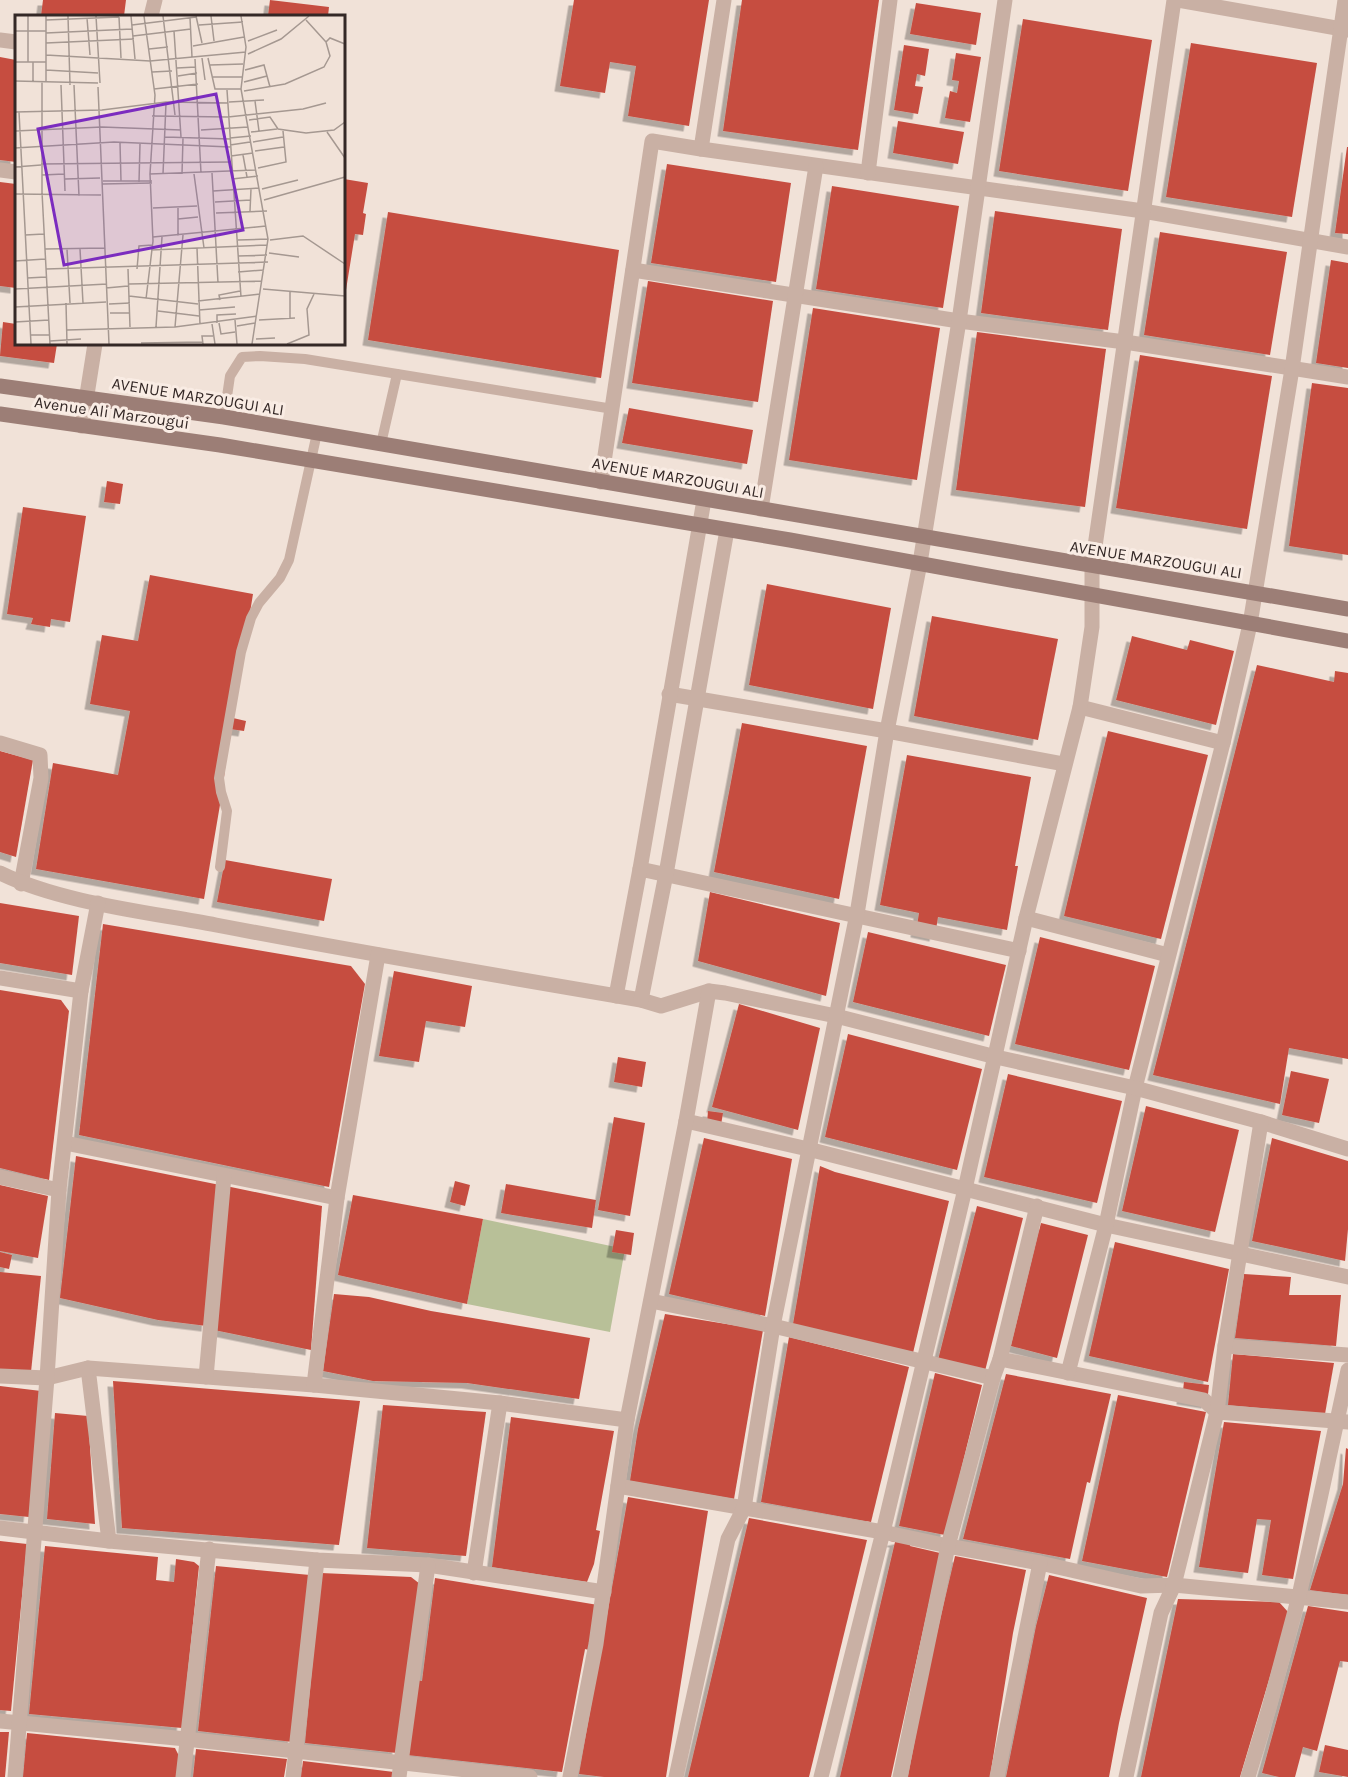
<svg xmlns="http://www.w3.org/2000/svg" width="1348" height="1777" font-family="Karla,sans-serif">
	<defs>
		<filter id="shadow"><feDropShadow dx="-5.5" dy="5.5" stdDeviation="0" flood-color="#0004"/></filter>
	</defs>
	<rect width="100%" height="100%" fill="#f1e2d8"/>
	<!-- green -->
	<path fill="#b8c098" d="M483,1219L625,1249L610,1332L467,1304Z"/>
	<!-- building -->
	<g fill="#c64e41" filter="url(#shadow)">
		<path d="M43,0H126L124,16H41Z"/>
		<path d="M270,0L329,7L328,16H268Z"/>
		<path d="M574,0H709L689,126L628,116L636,66L610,62L605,93L560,86Z"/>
		<path d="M742,0H879L858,150L723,131Z"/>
		<path d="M916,3L981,13L976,45L910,34Z"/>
		<path d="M1023,19L1152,40L1128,191L999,171Z"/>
		<path d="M1191,43L1317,63L1292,217L1166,197Z"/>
		<path d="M904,45L929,49L925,76L917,74L915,86L923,87L918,114L894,110Z"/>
		<path d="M956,53L981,57L970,122L945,118L950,91L957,93L959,81L952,80Z"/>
		<path d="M0,57L16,60V162L0,160Z"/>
		<path d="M898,121L964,132L958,164L893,153Z"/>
		<path d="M1347,147H1348V234L1335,233Z"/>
		<path d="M667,164L791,183L776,282L651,263Z"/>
		<path d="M344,179L368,183L363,213L366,214L363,235L355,234L346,290H344Z"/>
		<path d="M0,182L16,184V288L0,286Z"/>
		<path d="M832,186L959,206L943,308L816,289Z"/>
		<path d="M995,211L1122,229L1108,330L981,313Z"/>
		<path d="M388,212L619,250L601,378L368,340Z"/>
		<path d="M1160,232L1287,252L1270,355L1144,335Z"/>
		<path d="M1331,260L1348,263V368L1316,363Z"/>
		<path d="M648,281L773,301L758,402L632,383Z"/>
		<path d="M813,308L940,328L917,480L789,460Z"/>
		<path d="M3,322L16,324V344H57L54,363L0,356Z"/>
		<path d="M977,332L1106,349L1085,507L956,490Z"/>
		<path d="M1140,355L1272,376L1247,529L1116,508Z"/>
		<path d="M1312,383L1348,388V555L1289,546Z"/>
		<path d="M629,408L753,430L747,464L622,443Z"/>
		<path d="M107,481L123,484L120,504L104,502Z"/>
		<path d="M23,507L86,516L70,622L51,619L50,627L31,624L33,618L7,614Z"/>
		<path d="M150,575L253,594L233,718L246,721L244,731L230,729L222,793L204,899L36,869L53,763L118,775L130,711L90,704L102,635L138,641Z"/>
		<path d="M767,584L891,608L873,709L749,685Z"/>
		<path d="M932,616L1058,639L1038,740L914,716Z"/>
		<path d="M1132,636L1187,650L1190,640L1234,651L1216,725L1116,700Z"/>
		<path d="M1257,665L1334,682L1335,671L1348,673V1059L1289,1048L1280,1104L1153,1075Z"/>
		<path d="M742,723L867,746L839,899L714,872Z"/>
		<path d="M1108,731L1208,755L1161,939L1064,916Z"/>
		<path d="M0,751L33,760L16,857L0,852Z"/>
		<path d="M907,755L1031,777L1015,866H1018L1007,930L938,917L935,936L916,932L919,913L880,905Z"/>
		<path d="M225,860L332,879L324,921L217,902Z"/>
		<path d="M710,892L840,923L826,996L698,961Z"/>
		<path d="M0,903L79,916L72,975L0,963Z"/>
		<path d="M103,924L351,966L365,984L329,1187L79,1135Z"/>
		<path d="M868,932L1006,965L989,1036L853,1002Z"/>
		<path d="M1040,937L1155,966L1129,1070L1015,1044Z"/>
		<path d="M394,971L472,986L465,1027L426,1021L419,1062L379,1056Z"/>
		<path d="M0,990L61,1000L69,1011L49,1180L0,1168Z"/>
		<path d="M739,1004L820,1028L798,1130L712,1107Z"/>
		<path d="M848,1034L982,1069L957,1170L825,1137Z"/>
		<path d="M618,1057L646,1062L642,1087L614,1082Z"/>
		<path d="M1291,1071L1329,1079L1319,1123L1282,1115Z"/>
		<path d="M1008,1074L1122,1101L1097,1203L984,1177Z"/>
		<path d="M1146,1106L1239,1130L1215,1232L1122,1211Z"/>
		<path d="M708,1111L723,1113L721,1125L707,1123Z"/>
		<path d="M614,1117L645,1123L630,1216L598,1210Z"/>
		<path d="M704,1138L792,1159L765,1316L669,1294Z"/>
		<path d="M1272,1138L1348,1161V1229L1345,1261L1252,1241Z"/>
		<path d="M76,1156L220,1185L207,1326L158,1320L60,1298Z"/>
		<path d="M820,1166L835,1172L949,1201L913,1353L793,1324Z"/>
		<path d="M455,1181L470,1185L465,1206L450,1202Z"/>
		<path d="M506,1184L596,1200L592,1228L501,1213Z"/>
		<path d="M0,1185L48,1196L38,1258L0,1251Z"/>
		<path d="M226,1186L322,1206L311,1350L214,1330Z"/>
		<path d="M353,1195L483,1219L467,1304L338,1275Z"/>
		<path d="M977,1206L1023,1218L985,1371L938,1360Z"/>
		<path d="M1041,1223L1088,1235L1057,1358L1011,1346Z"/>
		<path d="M616,1230L634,1233L631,1255L612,1252Z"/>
		<path d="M1115,1242L1229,1269L1208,1382L1089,1356Z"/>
		<path d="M0,1252L12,1255L9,1269L0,1267Z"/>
		<path d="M0,1272L41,1276L31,1372L0,1370Z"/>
		<path d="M1244,1274L1291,1277L1289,1295H1341L1336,1346L1235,1338Z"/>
		<path d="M334,1294L369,1297L431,1311L590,1338L579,1399L467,1383L373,1381L323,1371Z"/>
		<path d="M665,1314L763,1330L734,1499L630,1481L638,1429Z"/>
		<path d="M789,1337L909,1367L871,1522L761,1502Z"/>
		<path d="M1233,1354L1334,1363L1325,1414L1228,1405Z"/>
		<path d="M935,1373L982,1385L945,1535L899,1526Z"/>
		<path d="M1006,1374L1111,1394L1090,1483L1087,1482L1070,1559L963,1539Z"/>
		<path d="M113,1381L360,1401L339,1545L122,1528Z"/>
		<path d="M1184,1382L1209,1385L1207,1403L1182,1399Z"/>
		<path d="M0,1386L41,1391L29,1517L0,1514Z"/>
		<path d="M1118,1395L1206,1412L1167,1577L1082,1561Z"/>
		<path d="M383,1405L486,1412L466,1556L367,1548Z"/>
		<path d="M55,1413L88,1416L95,1524L47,1519Z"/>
		<path d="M511,1417L614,1431L596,1530L600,1531L594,1564L587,1582L492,1567Z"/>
		<path d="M1224,1422L1321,1431L1293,1579L1262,1575L1271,1520L1257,1519L1248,1573L1199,1567Z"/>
		<path d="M1346,1448L1348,1449V1595L1310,1590L1343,1484Z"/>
		<path d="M628,1497L708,1511L666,1777H604L579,1774Z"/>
		<path d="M749,1518L867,1540L809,1777H688Z"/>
		<path d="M913,1536L910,1546L940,1553L891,1777H840L895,1542L890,1541Z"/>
		<path d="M0,1541L27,1544L11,1711L0,1710Z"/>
		<path d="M45,1546L158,1557L156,1580L174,1582L176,1559L194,1562L199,1566L182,1728L29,1714Z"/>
		<path d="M955,1556L1026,1570L1013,1633L990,1777H908L926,1680Z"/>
		<path d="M216,1566L310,1575L293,1742L198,1731Z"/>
		<path d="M321,1573L411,1577L420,1584L397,1753L305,1743Z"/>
		<path d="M1049,1575L1147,1598L1119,1723L1109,1777H1006L1036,1626Z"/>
		<path d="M435,1578L598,1605L589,1650L585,1649L562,1772L407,1755L417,1680L422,1681Z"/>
		<path d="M1178,1599L1279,1602L1289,1613L1240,1777H1141Z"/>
		<path d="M1308,1606L1348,1612V1662L1340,1661L1317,1751L1303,1747L1295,1777H1279L1262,1773Z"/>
		<path d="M0,1732H9L5,1777H0Z"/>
		<path d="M27,1733L175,1748L180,1758L178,1777H23Z"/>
		<path d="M1325,1745L1348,1750V1777L1319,1772Z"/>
		<path d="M196,1749L287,1759L284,1777H193Z"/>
		<path d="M303,1761L394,1772L393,1777H301Z"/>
	</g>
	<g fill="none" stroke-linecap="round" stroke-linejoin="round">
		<!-- lane -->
		<g stroke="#c9b0a4" stroke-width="10">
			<path d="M224,417L230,376L242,357L260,356L305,359L613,409"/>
			<path d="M381,444L397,374"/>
			<path d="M220,867L227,811L221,792L219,778L241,652L251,618L259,603L280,578L289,560L317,433"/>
		</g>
		<!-- street -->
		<g stroke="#c9b0a4" stroke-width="15">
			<path d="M1178,0L1348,30"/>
			<path d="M151,16L155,0"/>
			<path d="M0,40L16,42"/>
			<path d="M701,149L1143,211L1348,247"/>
			<path d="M0,170L16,172"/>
			<path d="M868,173L890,0"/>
			<path d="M633,270L959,321L1125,342L1348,377"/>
			<path d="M82,426L95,344"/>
			<path d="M601,482L652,141L701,149L724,0"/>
			<path d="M761,509L816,166"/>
			<path d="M669,694L887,731L1064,764"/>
			<path d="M1080,707L1223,743"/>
			<path d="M0,743L40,755L41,778L21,884"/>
			<path d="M640,869L1019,951"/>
			<path d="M0,873C61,903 148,912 216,925C357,952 499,976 641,1000L661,1006L709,991"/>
			<path d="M1026,918L1168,955"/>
			<path d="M0,978L81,991"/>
			<path d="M616,996L640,869L704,500"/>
			<path d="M641,1000L666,874L727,530"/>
			<path d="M686,1121L808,1149L1106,1225L1348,1277"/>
			<path d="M65,1143L337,1198"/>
			<path d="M0,1177L59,1190"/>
			<path d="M651,1301L773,1326L993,1378"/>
			<path d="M1225,1346L1348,1355"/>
			<path d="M1000,1359L1204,1400L1217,1412L1348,1422"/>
			<path d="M88,1368L109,1541"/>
			<path d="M1068,1373L1106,1225L1135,1088L1223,743L1250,624L1292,369L1345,0"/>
			<path d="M0,1376L47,1378L88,1368L314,1385L500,1403L627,1420"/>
			<path d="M206,1377L224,1176"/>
			<path d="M314,1385L337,1198L378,955"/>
			<path d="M618,1486L883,1532L948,1546L1040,1563L1141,1586L1174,1585L1348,1602"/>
			<path d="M0,1528L109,1541L317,1560L428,1565L604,1592"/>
			<path d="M474,1573L500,1403"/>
			<path d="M0,1721L186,1739L530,1777"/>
			<path d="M15,1777L47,1378L59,1190L81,991L98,903"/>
			<path d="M183,1777L209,1549"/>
			<path d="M293,1777L317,1560"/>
			<path d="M399,1777L428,1565"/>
			<path d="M570,1777L596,1644L627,1420L686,1121L709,991L725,993L836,1016L996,1057L1135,1088L1261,1122L1348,1149"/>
			<path d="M676,1777L728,1539L744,1508L773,1326L857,914L887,731L920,563L959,321L1005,0"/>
			<path d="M821,1777L883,1532L965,1189L1026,918L1080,707L1092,627V567L1174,0"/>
			<path d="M900,1777L948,1546L993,1378L1000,1359L1037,1206"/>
			<path d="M997,1777L1040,1563"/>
			<path d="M1126,1777L1161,1613L1174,1585L1217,1412L1225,1346L1261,1122"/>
			<path d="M1248,1777L1269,1708L1299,1596L1348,1370"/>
		</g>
		<!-- secondary -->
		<g stroke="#9c7e76" stroke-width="15">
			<path d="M0,386L224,417L1348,609"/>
			<path d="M0,414L220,445L790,540L1348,641"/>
		</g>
	</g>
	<g text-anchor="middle" stroke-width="6" stroke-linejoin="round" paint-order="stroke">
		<!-- street labels -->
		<g font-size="16" fill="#342826" stroke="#f9ece4">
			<text transform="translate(198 396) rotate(9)" y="6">AVENUE MARZOUGUI ALI</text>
			<text transform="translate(112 412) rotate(8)" y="6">Avenue Ali Marzougui</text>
			<text transform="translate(678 477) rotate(10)" y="6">AVENUE MARZOUGUI ALI</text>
			<text transform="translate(1156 559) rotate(9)" y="6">AVENUE MARZOUGUI ALI</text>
		</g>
	</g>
	<!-- overview -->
	<g transform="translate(15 15)">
		<rect width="330" height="330" fill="#f1e2d8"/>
		<path fill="none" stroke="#a59891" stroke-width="1.5" d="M13,1V47M53,1L55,70M81,1L85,68M116,1L120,44M129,1L140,80L135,159L241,155M148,1L160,100M181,1L187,28M196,1L199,26M226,1L231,32L226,74L253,224L237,329M104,2L106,43M72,3L75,40M175,3L177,42M31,5L104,2M291,5L311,27M117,10L181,2M184,10L228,7M0,16H31M159,16L166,122M31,18L117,14M118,21L176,14M233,26L262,15M31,28L119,24M178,31L229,22M134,34L153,32M233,39L266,24L294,1M31,40L135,46L231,37M187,43L190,65M193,43L200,74H226M180,44L186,158M0,47H31M18,47V66M195,50L228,49M162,53L181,52M31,55L83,58M230,55L249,50L255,72M137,57L157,56M163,61L182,58M198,62H228M0,66L83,68M27,66V177L35,329M31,66V1M229,67L252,61M46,70L50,176M59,70L64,181M83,72L94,329M139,74L183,69M212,75L226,282M229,76L270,69L309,52L315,41L311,27L315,23L330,29M240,86L244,116M214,87L249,85M0,97L87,95L151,87L213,88M4,97L16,329M137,101L213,102L288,94L311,88M234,105L255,102L263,114L291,118L319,115L330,107M186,115L233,112M0,116L87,112L166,115M236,117L262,114M312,117L330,143M150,122L215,124M215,123L236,121M238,127L268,122M105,128L106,166M215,130L235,127M0,133L99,127L215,132M240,136L269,132M228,140L232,162M216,141L238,138M26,149L216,147M0,152L26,150M243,153L271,147L268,116M197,158L203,268M148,159L151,88M167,159L168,123M179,159L189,233M27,160L49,159M50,164L85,163M217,164L243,161M88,166H137M124,167L125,129M87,169L137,168M247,174L283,165M198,176L244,173M0,179L86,180M249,185L330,162M200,187L236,185M138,193L182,191M235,196L236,174M201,198L252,196M163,204L183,202M10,220L29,219M163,221V192M138,222L251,211M223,225L253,224M255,225L288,221L330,249M182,233L185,310M30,234L90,233M52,234L55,288M65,234L68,288M136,235L252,230M254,238L284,242M223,241L252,240M0,246L30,244M31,254L253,247M113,254L115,312M122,254L124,231L137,230M223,257L249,255M12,263L31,262M114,269L247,266M91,273L113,271M0,274L92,269M248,274L330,281M114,281L183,289M131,284L138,226L135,159M205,285L204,280L225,276M183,286L245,279M51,288L52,329M94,289L115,288M0,292L91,287M184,295L220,292M143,296L184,301M95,298H115M275,303V277M220,305L222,329M244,305L280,303M0,307L34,305M202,308V300L221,299M204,308L206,319L220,317M197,309L200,329M222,311L240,308M141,312L147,222M160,312L168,220M52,315L160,312L242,301M16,320H35M241,324L260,323M35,326L66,324M126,328L188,327M188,329L187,321H198M272,329L294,320L292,294L299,279"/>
		<path fill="#7b2cbf" fill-opacity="0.15" stroke="#7b2cbf" stroke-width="3" d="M201,79L228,215L49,250L23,114Z"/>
		<rect width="330" height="330" fill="none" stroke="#342826" stroke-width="3"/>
	</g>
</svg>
